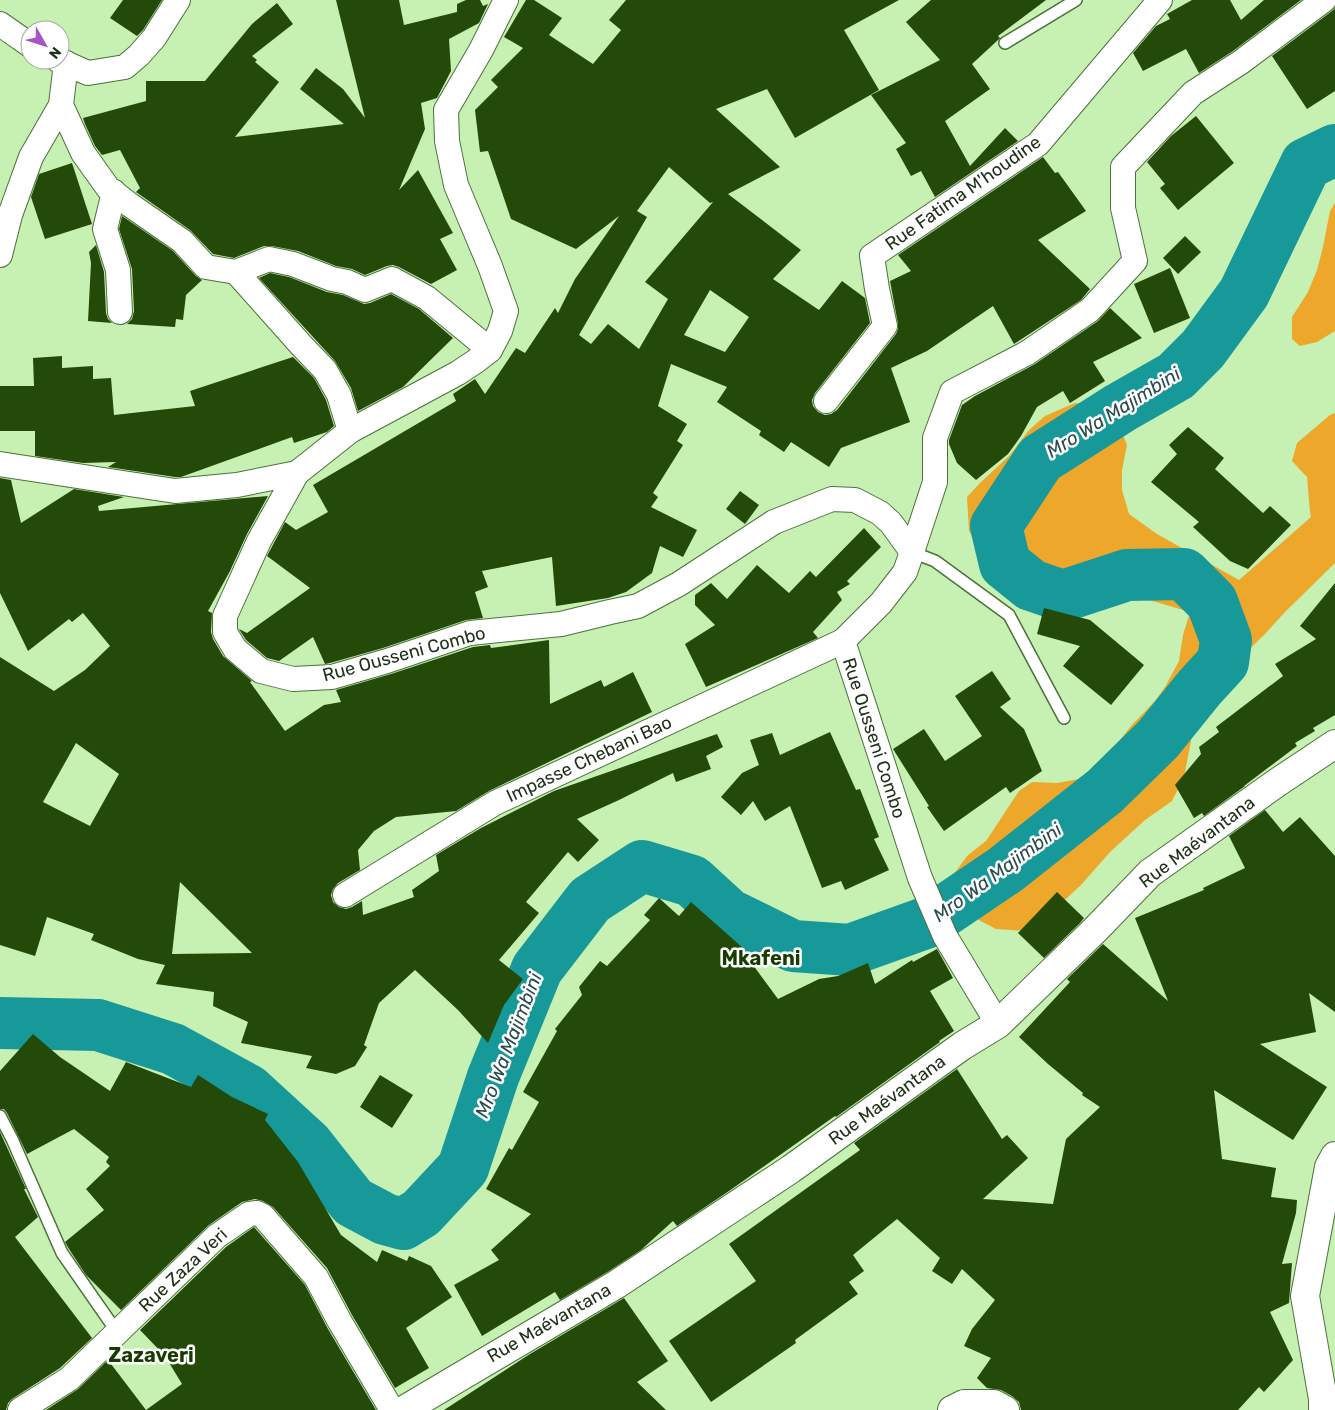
<svg xmlns="http://www.w3.org/2000/svg" width="1335" height="1410" font-family="Rubik,sans-serif">
	<rect width="100%" height="100%" fill="#c6f1b3"/>
	<!-- green -->
	<g fill="#eda72b">
		<path d="M1335,203V331L1317,342L1300,346L1292,339V317L1308,292L1317,270L1323,247L1330,211Z"/>
		<path d="M1075,403L1103,404L1117,420L1127,445L1122,470V490L1129,514L1157,534L1239,580L1311,517L1310,512L1307,477L1292,461L1297,443L1330,415L1335,413V563L1284,613L1266,633L1220,678L1210,691L1194,717L1191,741L1184,777L1172,801L1145,820L1110,852L1081,885L1056,908L1026,931L996,929L979,920L958,901L953,875L968,855L986,841L1019,791L1032,782L1057,783L1085,778L1113,749L1131,726L1155,701L1165,687L1179,661L1183,635L1190,612L1156,602L1060,577L1030,573L990,563L969,531L967,497L980,483L1010,455L1029,430L1045,416Z"/>
	</g>
	<g fill="none" stroke-linecap="round" stroke-linejoin="round">
		<!-- river -->
		<path stroke="#17999a" stroke-width="52" d="M0,1023L98,1025L173,1049L248,1090L308,1145L353,1202L385,1219L403,1224L421,1213L463,1168L493,1077L537,969L590,900L642,866L692,881L728,914L793,946L850,950L928,922L1005,870L1105,791L1158,739L1200,687L1223,662L1226,640L1212,602L1184,574L1127,575L1063,596L1031,585L1005,564L996,526L1040,459L1120,408L1176,376L1203,349L1244,293L1306,164L1335,150"/>
	</g>
	<!-- building -->
	<g fill="#234a09" fill-rule="evenodd">
		<path d="M123,0H162L143,30L137,36L110,18Z"/>
		<path d="M336,0H399L404,25L457,12V4L466,0H480L483,6L488,4L479,23L449,39L451,71L437,98L421,103L425,129L399,190L418,170L453,233L440,239L457,270L431,284L399,267L393,265L387,266L365,275L352,269L336,266L298,251L272,246H264L234,258L213,254L190,230L136,192L140,188L120,150L102,155L95,146L85,124L83,118L146,101V81H205L252,24L277,3L293,24L252,56L257,60L255,62L279,82L235,137L344,124L300,89L316,68L343,89L365,118Z"/>
		<path d="M526,0H534L562,18L549,35L593,64L621,30L609,20L626,0H899L844,30L879,90L795,138L767,89L716,109L780,167L728,194L801,250L773,279L819,310L842,281L865,298L870,323L815,393L812,400L813,406L818,412L825,415L831,414L837,410L896,334L898,329V324L890,281L911,271L898,255L1043,157L1055,173L1058,172L1086,211L1038,240L1090,289L1081,300L1014,344L993,306L927,351L891,368L910,422L841,448L829,467L791,442L784,452L759,435L761,431L717,402L727,387L671,364L658,406L687,424L677,441L683,445L653,493L658,497L651,507L697,530L683,557L660,546L652,573L626,592L608,598L556,606L552,557L482,571L488,587L475,592L483,618L466,620L383,648L330,663L325,664L313,637L279,661L267,658L246,640L239,629L247,633L310,588L267,556L285,522L296,530L328,512L313,485L456,401L453,394L475,379L485,394L516,348L525,353L555,308L558,313L575,279L619,216L576,249L511,219L488,151L480,152L475,110L498,87L491,80L523,48L504,37ZM669,167L710,203L713,202L645,282L668,299L639,349L608,324L591,344L579,335L647,217L637,211ZM710,290L749,317L725,352L684,335Z"/>
		<path d="M931,0H1046L998,36L1000,38L998,40L972,64L990,89L945,121L970,166L1005,128L1018,141L935,197L921,171L911,176L896,149L906,143L871,95L940,60L906,22Z"/>
		<path d="M1192,0H1230L1241,20L1264,0H1301L1233,51L1199,73L1186,49L1143,71L1133,53L1156,26L1170,19L1167,14Z"/>
		<path d="M1335,8V91L1307,109L1272,56L1332,11Z"/>
		<path d="M1196,116L1234,163L1178,210L1160,188L1165,184L1147,162L1171,136Z"/>
		<path d="M72,163L92,224L45,239L31,197L39,174Z"/>
		<path d="M122,216L173,251L196,276L202,280L186,295L183,320L176,319L175,327L127,324L132,319L134,311L132,269L119,229Z"/>
		<path d="M1185,236L1201,252L1178,274L1163,258Z"/>
		<path d="M96,245L104,272L106,313L108,319L112,323L88,321L91,263L89,252Z"/>
		<path d="M1170,268L1190,318L1154,333L1134,284Z"/>
		<path d="M270,273L289,277L327,292L343,295L364,304L370,303L391,294L419,309L453,338L403,387L358,411L351,388L335,361L259,278Z"/>
		<path d="M1110,308L1142,338L1093,362L1105,381L1070,403L1063,391L1037,407L1021,436L1008,454L976,480L957,463L949,444V440L962,405L975,396L1035,364L1098,321Z"/>
		<path d="M62,356V368L93,366V379L111,378L114,415L195,406L190,391L293,357L314,378L326,400L334,426L327,432L294,443L292,437L181,477H175L108,467L116,462L83,463L35,456V431H0V386H34L33,358Z"/>
		<path d="M1188,427L1224,458L1215,469L1263,513L1270,506L1291,525L1248,569L1230,561L1193,527L1199,522L1151,482L1177,454L1169,445Z"/>
		<path d="M0,478L11,480L21,523L74,489L124,497L98,506L99,511L268,496L247,534L230,571L208,611L212,613L211,632L213,639L223,656L252,681L250,682L285,731L324,705L341,702L336,690L391,674L473,647L490,645L491,648L549,640L550,704L601,680L604,687L633,672L652,712L489,791L456,811L396,817L374,831L358,850L360,870L338,883L333,889L331,895L333,902L339,907L346,909L352,907L362,901L363,915L414,897L412,890L439,871L436,855L481,828L554,791L717,734L723,747L706,756L711,769L676,782L673,773L619,800L577,819L599,840L578,862L568,852L526,902L539,913L499,960L523,979L504,1005L488,1043L458,1010L415,970L379,1003L364,1045L367,1047L355,1066L336,1074L306,1068L312,1056L241,1043L248,1022L213,1006L214,992L156,984L165,965L138,959L91,940L94,934L47,917L35,956L0,945V657L54,691L85,670L110,646L83,613L72,622L69,619L28,651L0,593ZM76,743L119,774L90,826L43,802ZM180,882L252,953L172,954Z"/>
		<path d="M740,491L759,505L745,524L726,509Z"/>
		<path d="M864,528L881,547L847,581L850,584L837,592L842,600L813,632L818,638L706,687L685,644L715,625L695,605V595L711,583L727,599L757,565L789,593L810,571L816,577Z"/>
		<path d="M1335,583V715L1313,728L1315,731L1295,743L1297,746L1244,786H1245L1204,816L1202,813L1194,818L1175,785L1201,754L1199,747L1219,732L1216,727L1283,676L1275,664L1316,639L1300,626Z"/>
		<path d="M1044,608L1090,620L1144,665L1111,705L1063,666L1080,646L1037,634Z"/>
		<path d="M992,671L1011,699L1000,707L1024,729L1042,771L1010,793L1006,787L944,831L927,807L929,806L893,749L924,729L945,761L982,736L955,696Z"/>
		<path d="M830,732L856,790L860,789L879,837L874,839L889,870L845,890L841,881L822,888L790,806L765,821L753,801L741,815L721,797L742,773L759,765L750,740L772,733L780,755Z"/>
		<path d="M1265,810L1283,832L1300,817L1335,856V1012L1309,993L1316,1032L1260,1044L1327,1087L1293,1140L1214,1090L1222,1159L1276,1168L1271,1197L1297,1200L1296,1213L1282,1264L1292,1263L1289,1303L1270,1312L1293,1360L1264,1392L1259,1387L1238,1410H1021L1019,1402L1012,1396L1001,1390L987,1388L977,1378L991,1358L964,1346L972,1329L995,1300L962,1269L952,1284L932,1271L940,1258L897,1219L853,1255L864,1271L849,1282L858,1294L795,1340L796,1343L711,1402L669,1341L756,1281L729,1244L860,1150L854,1143L957,1069L1002,1139L1007,1135L1028,1158L983,1199L1053,1204L1066,1139L1100,1107L1082,1095L1083,1093L1048,1064L1019,1037L1070,982L1067,979L1103,944L1168,1001L1135,918L1204,890L1203,888L1245,868L1229,836Z"/>
		<path d="M1057,892L1084,918L1080,923L1044,958L1018,933Z"/>
		<path d="M659,898L679,916L691,902L743,948L742,950L778,999L819,979L838,976L868,963L875,984L912,960L913,962L937,949L953,978L930,991L954,1031L939,1041L940,1042L836,1117L835,1116L729,1191L677,1226L673,1221L641,1250L609,1271L560,1300L555,1292L482,1336L454,1285L499,1260L491,1250L531,1214L486,1189L509,1148L512,1150L539,1102L523,1092L557,1031L555,1029L582,995L579,987L600,961L607,966L650,920L644,915Z"/>
		<path d="M33,1034L60,1057L110,1091L126,1062L191,1087L198,1075L232,1097L268,1114L265,1120L298,1162L341,1235L377,1262L382,1250L407,1261L409,1256L431,1266L452,1297L406,1328L429,1368L395,1388L352,1315L327,1268L273,1207L263,1201L255,1199L242,1202L209,1225L121,1310L86,1275L69,1249L65,1242L104,1210L86,1189L110,1166L106,1162L109,1157L74,1129L27,1154L7,1113L4,1109H0V1071Z"/>
		<path d="M380,1075L413,1095L392,1128L360,1107Z"/>
		<path d="M0,1132L26,1189H24L38,1217L15,1237L92,1338L60,1368L12,1399L8,1403L6,1410H0Z"/>
		<path d="M254,1227L305,1285L328,1329L376,1410H46L78,1389L108,1360L146,1410L182,1384L165,1356L140,1330L226,1247Z"/>
		<path d="M624,1298L668,1361L637,1382L666,1410H444L530,1354Z"/>
	</g>
	<g fill="none" stroke-linecap="round" stroke-linejoin="round">
		<defs>
			<g id="service">
				<path d="M1005,43L1076,0"/>
				<path d="M912,552L935,561L1009,615L1064,718"/>
				<path d="M0,1116L12,1139L62,1253L117,1332"/>
			</g>
			<g id="minor">
				<path d="M506,0L481,50L446,110L447,141L456,185L490,266L506,311L500,331L490,350L476,361L458,373L350,431L297,473L259,541L225,616V632L235,649L261,671L293,679L332,677L387,661L470,633L561,624L610,612L638,606L679,584L774,522L832,499L855,500L880,513L891,523L912,552L905,572L881,603L843,641L920,878L945,936L998,1024"/>
				<path d="M0,24L30,45"/>
				<path d="M58,60L88,73L125,67L139,55L154,38L178,0"/>
				<path d="M66,63L61,105L83,153L108,188L130,205L182,241L206,267L236,272L269,259L293,264L332,279L347,282L365,290L392,279L427,298L490,350"/>
				<path d="M114,192L105,229L118,270L120,312"/>
				<path d="M0,255L10,215L31,157L61,105"/>
				<path d="M236,272L301,345L325,370L339,395L350,431"/>
				<path d="M826,401L885,326L877,289L872,256L1038,144L1160,0"/>
				<path d="M0,464L175,491L237,485L297,473"/>
				<path d="M912,552L935,482V438L952,392L1027,353L1090,310L1135,261L1123,208V167L1193,93L1241,62L1324,0"/>
				<path d="M345,895L495,803L843,641"/>
				<path d="M20,1410L69,1379L217,1236L249,1214L257,1213L263,1216L316,1277L340,1322L392,1410"/>
			</g>
			<g id="tertiary">
				<path d="M404,1410L617,1284L791,1169L962,1046L998,1024L1095,930L1150,873L1278,782L1335,744"/>
				<path d="M952,1410L964,1404H994L1005,1410"/>
				<path d="M1323,1410V1399L1305,1296L1329,1167L1335,1156"/>
			</g>
		</defs>
		<!-- service casing -->
		<use href="#service" stroke="#4b7139" stroke-width="14"/>
		<!-- minor casing -->
		<use href="#minor" stroke="#4b7139" stroke-width="26"/>
		<!-- tertiary casing -->
		<use href="#tertiary" stroke="#4b7139" stroke-width="30"/>
		<!-- service -->
		<use href="#service" stroke="#fff" stroke-width="11"/>
		<!-- minor -->
		<use href="#minor" stroke="#fff" stroke-width="24"/>
		<!-- tertiary -->
		<use href="#tertiary" stroke="#fff" stroke-width="28"/>
	</g>
	<g text-anchor="middle" stroke-width="5" stroke-linejoin="round" paint-order="stroke">
		<!-- street labels -->
		<g font-size="18" fill="#1e2f17" stroke="#fff">
			<text transform="translate(963 193) rotate(-35)" y="6">Rue Fatima M'houdine</text>
			<text transform="translate(404 654) rotate(-15)" y="6">Rue Ousseni Combo</text>
			<text transform="translate(874 738) rotate(72)" y="6">Rue Ousseni Combo</text>
			<text transform="translate(589 759) rotate(-25)" y="6">Impasse Chebani Bao</text>
			<text transform="translate(1197 842) rotate(-37)" y="6">Rue Maévantana</text>
			<text transform="translate(887 1100) rotate(-36)" y="6">Rue Maévantana</text>
			<text transform="translate(183 1270) rotate(-43)" y="6">Rue Zaza Veri</text>
			<text transform="translate(549 1323) rotate(-30)" y="6">Rue Maévantana</text>
		</g>
		<!-- water labels -->
		<g font-size="19" font-style="italic" fill="#284b4b" stroke="#fff">
			<text transform="translate(1113 412) rotate(-32)" y="7">Mro Wa Majimbini</text>
			<text transform="translate(997 872) rotate(-36)" y="7">Mro Wa Majimbini</text>
			<text transform="translate(508 1045) rotate(-69)" y="7">Mro Wa Majimbini</text>
		</g>
		<!-- quarter labels -->
		<g font-size="20" font-weight="bold" fill="#183b00" stroke="#fff">
			<text x="761" y="965">Mkafeni</text>
			<text x="151" y="1362">Zazaveri</text>
		</g>
	</g>
	<!-- north arrow -->
	<g transform="translate(45 45) rotate(129)"><circle r="24" fill="#ffffff" stroke="#a5aca2"/>
	<path d="M0-4L9 19L0 12L-9 19Z" fill="#a755c4"/>
	<text y="-8" font-size="14" font-weight="bold" text-anchor="middle" fill="#1e2f17">N</text>
	</g>
</svg>
